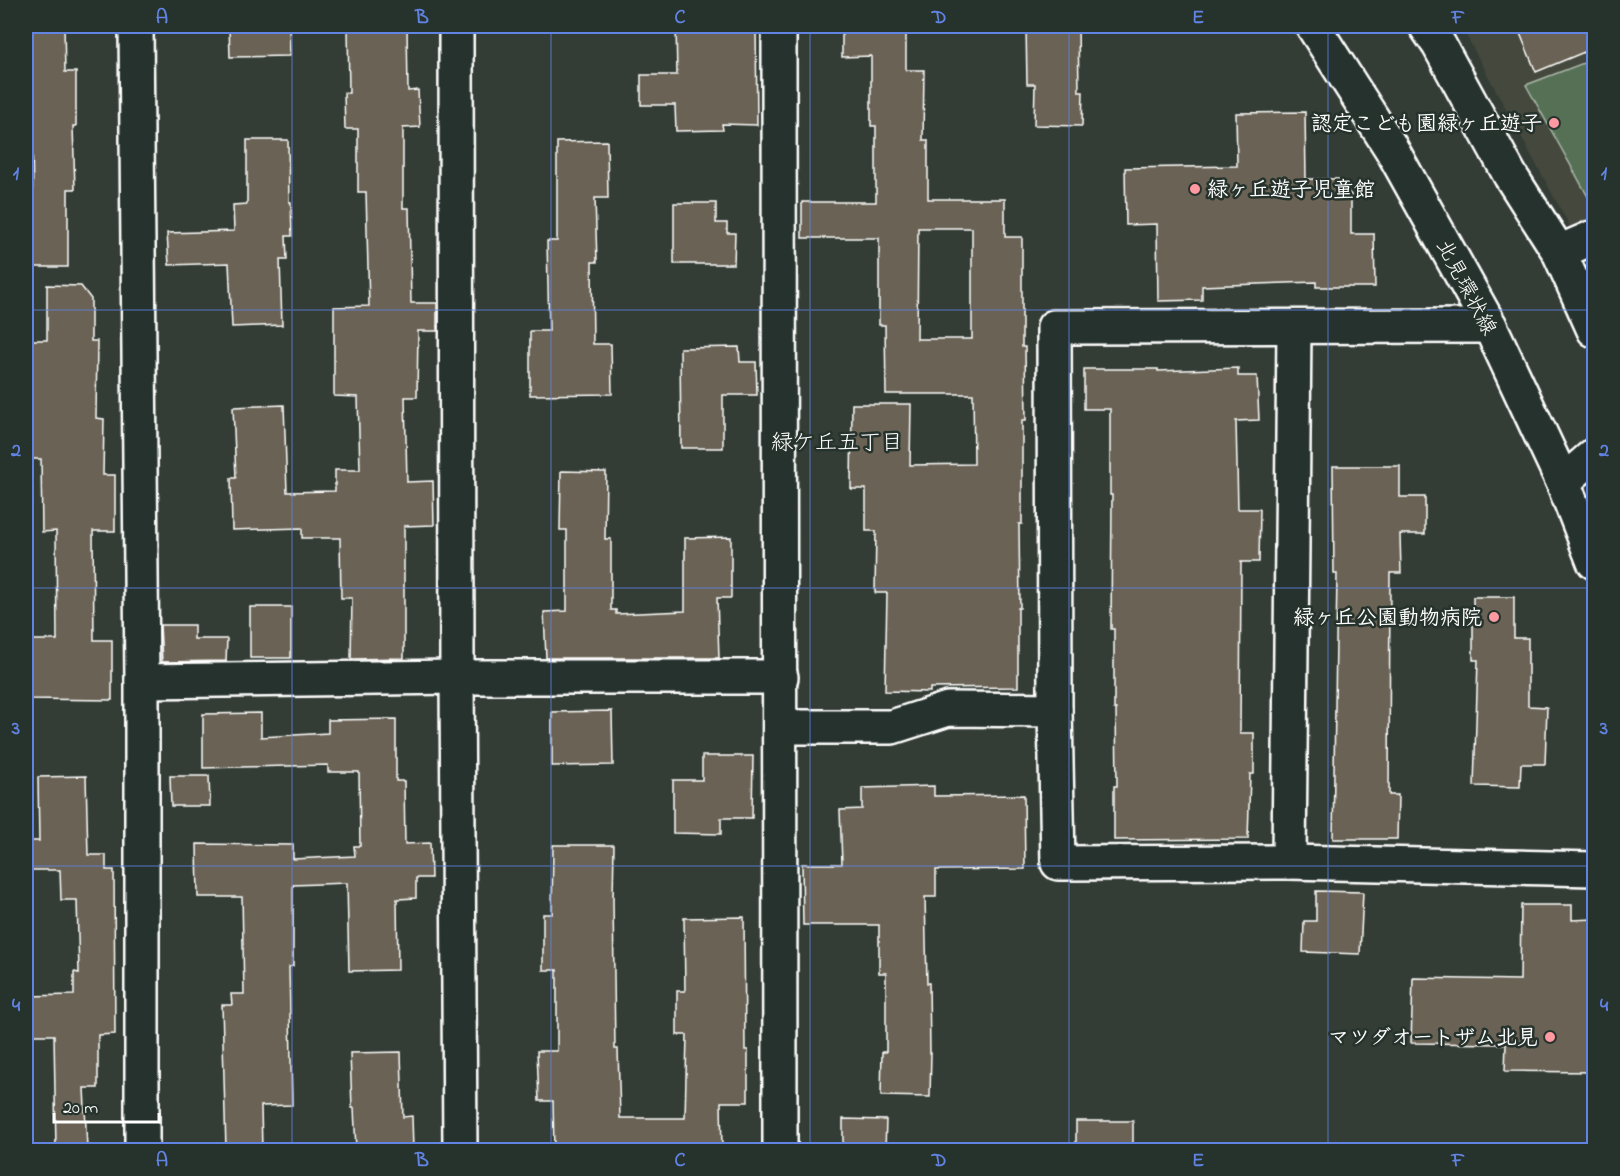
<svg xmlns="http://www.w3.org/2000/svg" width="1620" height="1176" font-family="'Indie Flower','Klee One',sans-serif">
	<rect width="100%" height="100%" fill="#343d35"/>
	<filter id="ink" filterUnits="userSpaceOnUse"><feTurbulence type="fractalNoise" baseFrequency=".0167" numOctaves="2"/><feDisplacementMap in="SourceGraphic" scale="12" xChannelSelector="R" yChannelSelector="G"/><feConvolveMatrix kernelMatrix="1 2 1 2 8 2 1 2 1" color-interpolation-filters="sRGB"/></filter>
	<g filter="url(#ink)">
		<!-- built -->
		<path fill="#44483e" d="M1461,26H1594V221L1572,230Z"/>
		<!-- green -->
		<path fill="#577056" stroke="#abb8aa" stroke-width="1.5" d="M1594,59V201L1591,202L1526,85Z"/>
		<!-- building -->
		<g fill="#6b6354" stroke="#fff" stroke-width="1.5" fill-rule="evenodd">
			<path d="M26,26H64L65,72H76V126H73L75,189H68V267H27L26,209H33L32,127H26Z"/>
			<path d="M229,26H289L290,56L230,57Z"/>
			<path d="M348,26H407L408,91L418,90L420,127L403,128V208H409L411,303H437V331H418L417,397H405L407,482L433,481L434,525L404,526V658L351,659L352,598H341L340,538H302V528L232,530L231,478H236L233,407L284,405L287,492L335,491V470H360L358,397L334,396V307L369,306L366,192H358V129H345L344,93H349Z"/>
			<path d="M676,26L756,27L757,125L722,124L723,130L676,131L675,105H641V75H677Z"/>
			<path d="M842,26H906V70H924L923,140H928V199H1005V237H1022V347H1025L1026,420H1022V524H1019L1020,608H1018V687L930,688V692L885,691L887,593H875L876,531H866V489H851L852,404H911L910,465L974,464L973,394H886L885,325H879V238H802V202H876V126H871V56L842,57ZM918,228H972V339H917Z"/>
			<path d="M1026,26H1078L1079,92H1083L1082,126L1034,125L1035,84H1027Z"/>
			<path d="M1517,26H1594V48L1536,72Z"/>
			<path d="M1305,112L1306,179H1338L1351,195V234H1374L1375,287H1316V282L1202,286V300L1158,301L1157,224L1126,225L1125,168L1237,166L1236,113Z"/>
			<path d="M247,140H288L289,202H291L292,236H286L287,260H280L282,325L232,327L229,263L169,265L167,233L234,231L233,205L247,204Z"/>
			<path d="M607,141L608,198H595L597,262H592L593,344H611L612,394L530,395V331H549L547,241H557V142Z"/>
			<path d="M674,203H716V223H727V233H735L734,264H674Z"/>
			<path d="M47,285L81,286L91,299V341H97L96,418L104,419L103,475H115V531H93L94,640H112V700L26,699V640H57L56,531L42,532L41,459H26L27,340H47Z"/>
			<path d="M739,347L740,362H756L757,395H723V448H681L680,348Z"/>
			<path d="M1238,368V376H1257L1259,420L1236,421L1238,509H1260L1259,562H1241L1240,733H1254V774H1250L1248,839L1114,840V786H1117L1116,709H1114V629H1111L1112,495H1110V409H1084V369H1158V371Z"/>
			<path d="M1333,466H1400V497H1425V534H1400L1401,573H1390L1389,795H1398L1397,839H1333L1337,574H1334Z"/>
			<path d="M561,471L606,472L605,539H611V610H616V614L685,611V538L731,537V598H717L719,658H546L544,612L567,611V530H560Z"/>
			<path d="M1473,597H1514V638H1528V706L1547,707L1545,764H1521L1520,787L1474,786L1478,660H1473Z"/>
			<rect x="250" y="607" width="41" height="51"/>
			<path d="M160,625H194V639H227L226,661L162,662Z"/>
			<path d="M612,711L613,765L552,766V712Z"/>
			<path d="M261,713V737L328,733V720L396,719V781H404L405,844L430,843L431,878H416V898L397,899L398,970L349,971L347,883L293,885V966L289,967L292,1105L261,1106L262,1150H226L222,1005H232L231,994H244L242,897H198L197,844L293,845V859L355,856L354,846H360L359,772H328V765L203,768V714Z"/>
			<path d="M702,756H753L752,818H721V834L673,833V780H702Z"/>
			<path d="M86,776L88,855H106V870H114L115,1034L98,1035V1088H84L87,1148L56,1149L54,1035H26V996L74,995V972L79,973L77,900H61L60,870H26V841H39L38,777Z"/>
			<path d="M170,776H209L210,806H171Z"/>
			<path d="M934,786V796L1024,795L1025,869L936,870V897H925L927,983H929L930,1053H931L930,1097L881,1096L882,1052H886V973H879V925H803L802,864H842L840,810L862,809V788Z"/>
			<path d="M553,845H614L613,901L615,1049H618L620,1118H685L687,1035H677V991H685L684,918L744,917L745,1050H748V1102H721L722,1150H554L553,1101H539L537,1051H557V970H543V914H552Z"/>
			<path d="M1316,891L1363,892L1360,954L1303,952L1304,921H1316Z"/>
			<path d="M1521,905H1572V920L1594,919V1072L1505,1071L1506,1044L1411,1043L1413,978L1520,980Z"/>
			<path d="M401,1052L403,1117L412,1116L413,1150H356L354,1108H352L350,1053Z"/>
			<path d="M843,1119L886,1120L885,1150H843Z"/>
			<rect x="1076" y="1121" width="57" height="29"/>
		</g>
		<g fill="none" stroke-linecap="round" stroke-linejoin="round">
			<defs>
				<g id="minor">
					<path d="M136,26L142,681V1150"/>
					<path d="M456,26L457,677L460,1150"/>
					<path d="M779,26L780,1150"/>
					<path d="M1426,26L1439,45L1510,175L1559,252L1594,330"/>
					<path d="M1559,252L1594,237"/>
					<path d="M1490,326L1054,327L1055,710L1058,863L1289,862L1594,869"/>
					<path d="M1563,482L1594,455"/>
					<path d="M142,681L457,677H781"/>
					<path d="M781,727H892L948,709L1055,710"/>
					<path d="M1289,862L1294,327"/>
				</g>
				<path id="major" d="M1313,26L1391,148L1490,326L1563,482L1594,562"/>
			</defs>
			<!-- minor casing -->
			<use href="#minor" stroke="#fff" stroke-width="38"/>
			<!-- major casing -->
			<use href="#major" stroke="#fff" stroke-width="38"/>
			<!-- minor -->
			<use href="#minor" stroke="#26332d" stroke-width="33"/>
			<!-- major -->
			<use href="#major" stroke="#26332d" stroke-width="33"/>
		</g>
	</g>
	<!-- grid -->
	<path fill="none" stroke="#6183e4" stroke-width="1.5" stroke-opacity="0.55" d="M292,26V1150M551,26V1150M810,26V1150M1069,26V1150M1328,26V1150M26,310H1594M26,588H1594M26,866H1594"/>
	<!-- markers -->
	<g fill="#ff9aa2" stroke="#26332d" stroke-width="2">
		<circle cx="1554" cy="123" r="6"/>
		<circle cx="1195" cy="189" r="6"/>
		<circle cx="1494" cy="617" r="6"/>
		<circle cx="1550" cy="1037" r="6"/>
	</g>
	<g text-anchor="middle" stroke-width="5" stroke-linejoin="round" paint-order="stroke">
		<!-- poi labels -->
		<g font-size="21" font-weight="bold" fill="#fff" stroke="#26332d" text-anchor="end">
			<text x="1542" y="130">認定こども園緑ヶ丘遊子</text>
			<text x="1207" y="196" text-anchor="start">緑ヶ丘遊子児童館</text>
			<text x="1482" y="624">緑ヶ丘公園動物病院</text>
			<text x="1538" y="1044">マツダオートザム北見</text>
		</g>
		<!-- street labels -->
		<g font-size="21" fill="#fff" stroke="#26332d">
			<text transform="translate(1467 287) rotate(62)" y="7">北見環状線</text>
		</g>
		<!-- neighbourhood labels -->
		<g font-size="22" fill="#fff" stroke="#26332d">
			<text x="837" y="449">緑ケ丘五丁目</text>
		</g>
	</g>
	<!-- margin -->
	<rect width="1620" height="1176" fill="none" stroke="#26332d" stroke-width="66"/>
	<!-- scale -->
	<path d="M54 1113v9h105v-9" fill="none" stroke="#ffffff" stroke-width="3"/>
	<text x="63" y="1113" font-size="18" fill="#ffffff" stroke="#26332d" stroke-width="4.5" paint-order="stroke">20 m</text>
	<rect x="33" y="33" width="1554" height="1110" fill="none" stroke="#6183e4" stroke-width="2"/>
	<g font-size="20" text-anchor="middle" font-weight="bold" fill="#6183e4">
		<text x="162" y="23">A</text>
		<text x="422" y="23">B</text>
		<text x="680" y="23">C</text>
		<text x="939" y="23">D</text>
		<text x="1198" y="23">E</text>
		<text x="1458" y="23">F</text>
		<text x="16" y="179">1</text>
		<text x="1604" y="179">1</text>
		<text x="16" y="456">2</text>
		<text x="1604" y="456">2</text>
		<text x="16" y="734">3</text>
		<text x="1604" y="734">3</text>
		<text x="16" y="1011">4</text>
		<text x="1604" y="1011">4</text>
		<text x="162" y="1166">A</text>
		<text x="422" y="1166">B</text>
		<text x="680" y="1166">C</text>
		<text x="939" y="1166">D</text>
		<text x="1198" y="1166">E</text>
		<text x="1458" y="1166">F</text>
	</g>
</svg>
